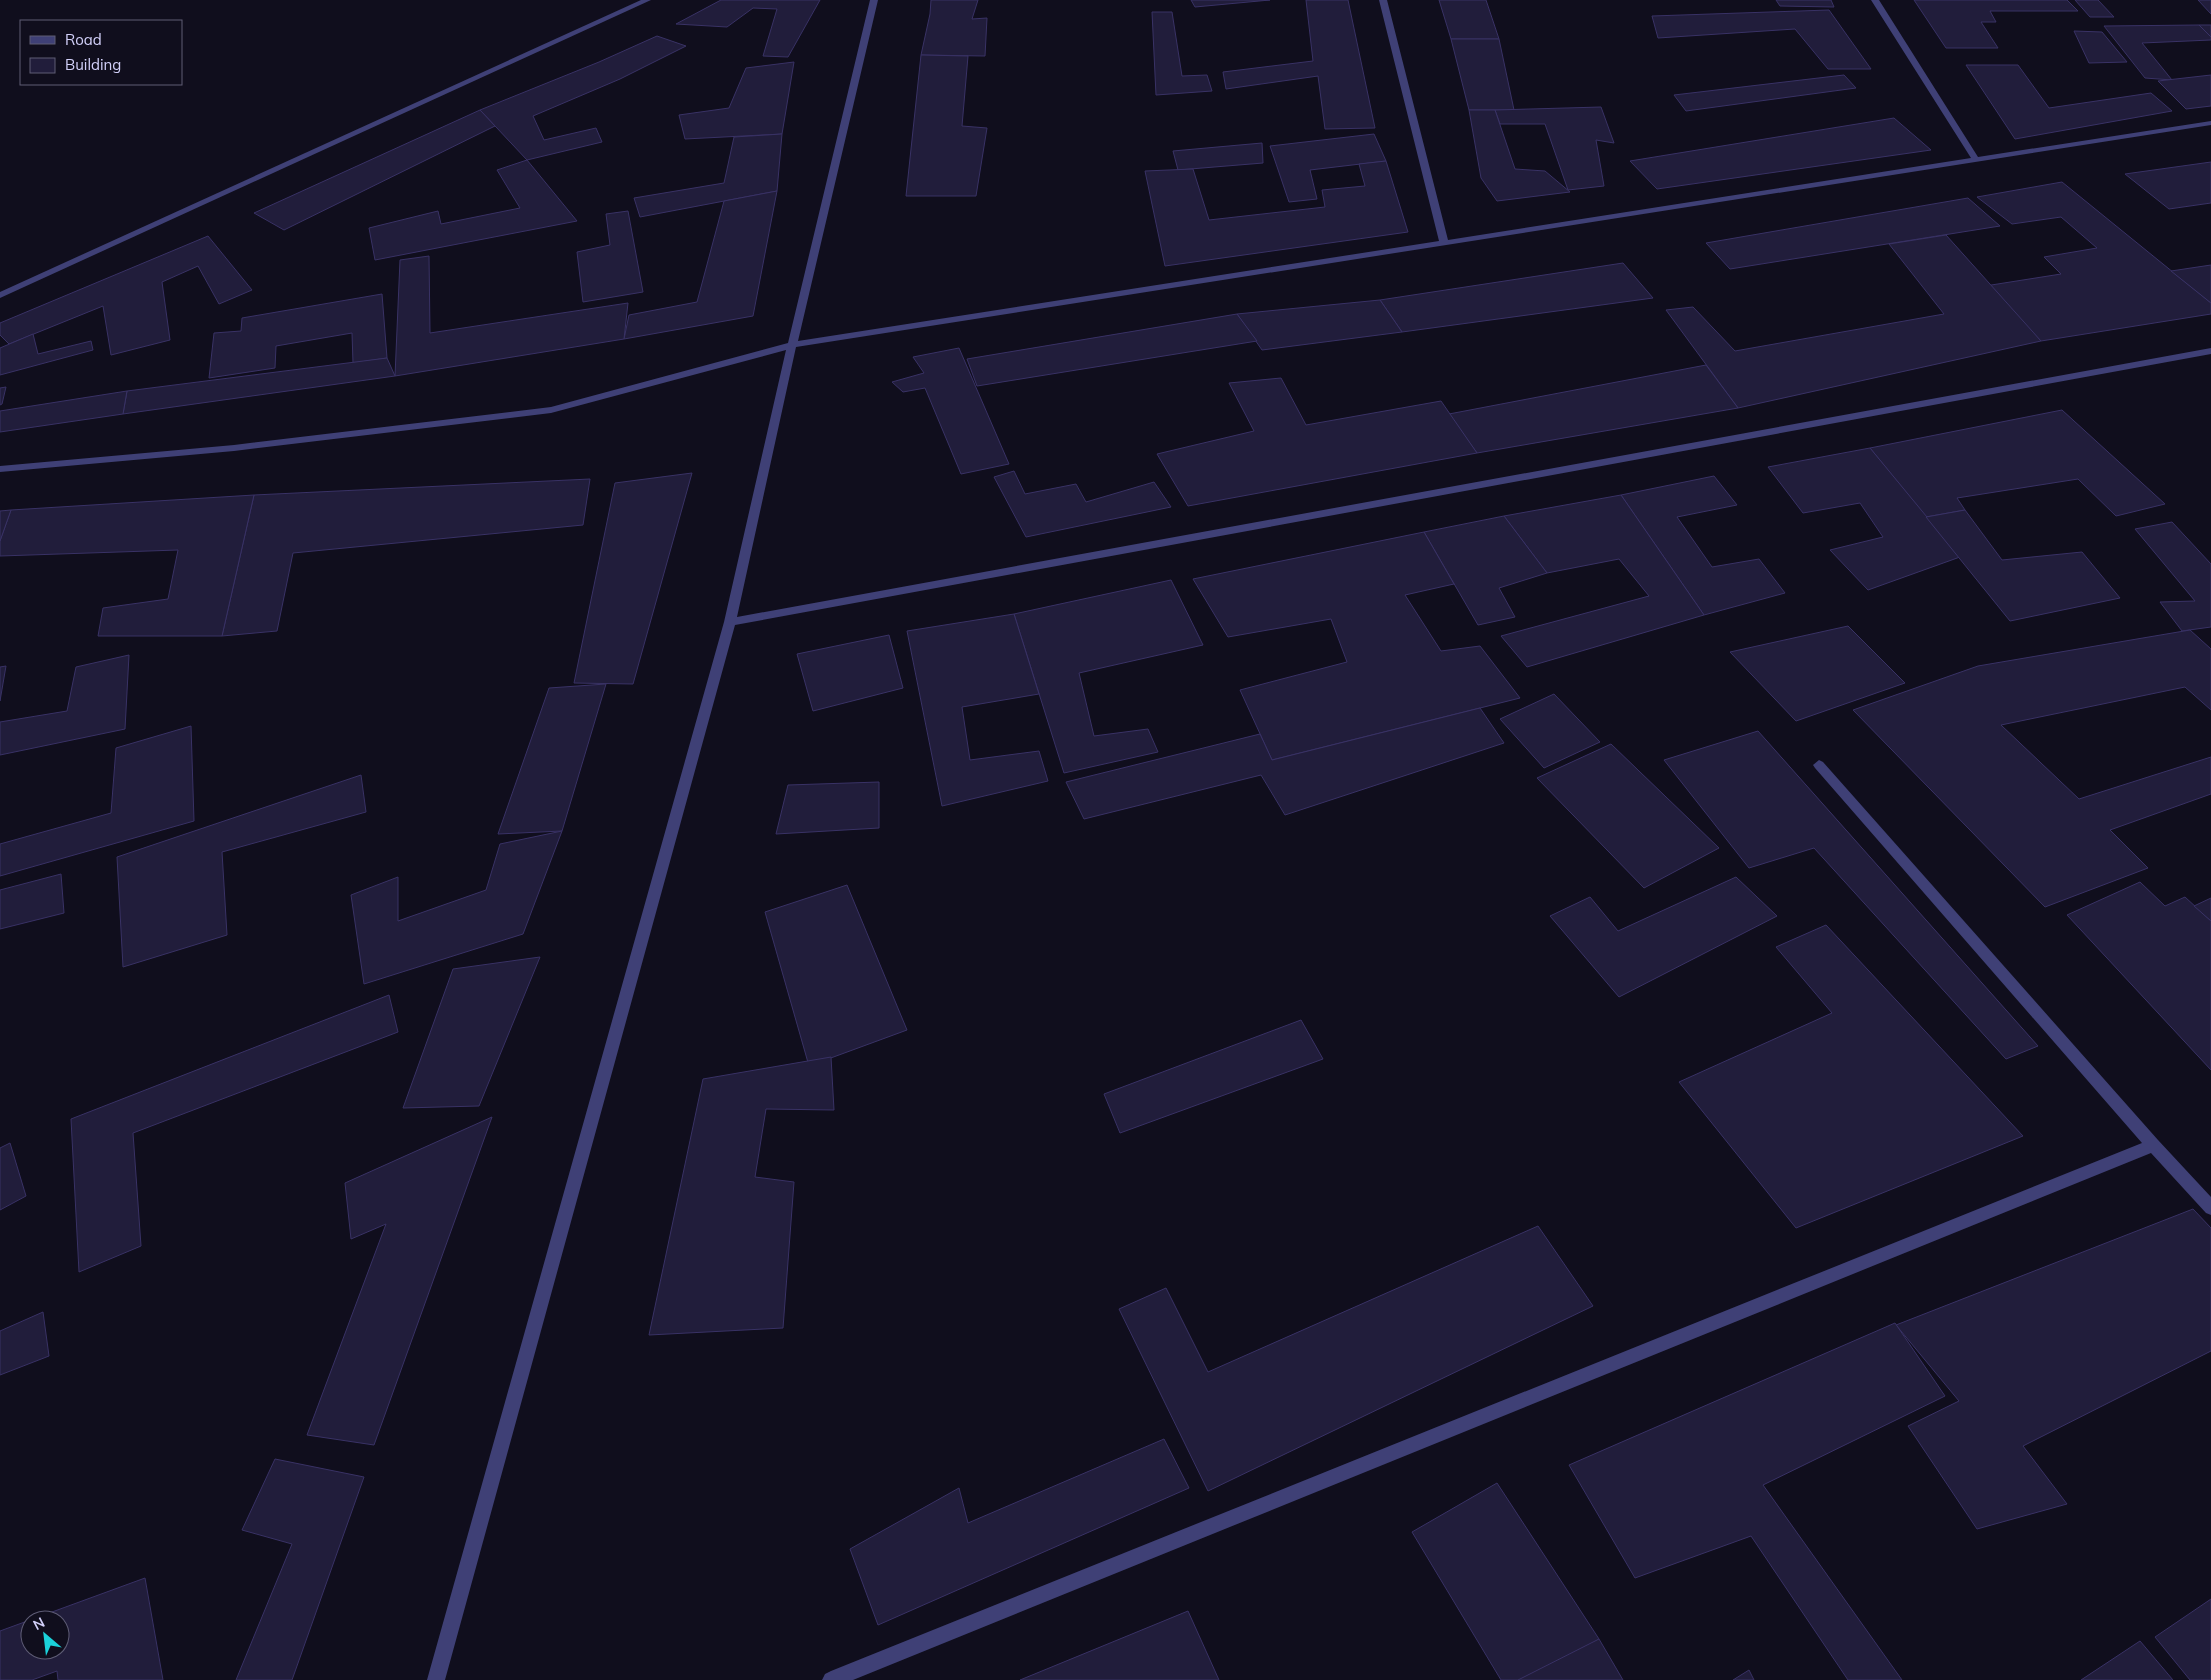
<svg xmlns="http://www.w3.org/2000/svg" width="2211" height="1680" font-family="Mulish,sans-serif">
	<rect width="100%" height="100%" fill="#100e1d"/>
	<!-- building -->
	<g fill="#211d3b" stroke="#393265" fill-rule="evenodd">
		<path d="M721,0H820L788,57L763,56L777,9L753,8L727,27L676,24Z"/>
		<path d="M931,0H978L972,19L987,18L985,56L921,55L930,14Z"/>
		<path d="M1191,0H1270L1195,7Z"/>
		<path d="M1306,0H1348L1375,128L1325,129L1318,76L1226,89L1223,72L1313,61Z"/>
		<path d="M1439,0H1486L1499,39H1451Z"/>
		<path d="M1776,0H1831L1834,7L1780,6Z"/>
		<path d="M1914,0H2067L2078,11H1990L1996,22H1981L1998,48H1946Z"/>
		<path d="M2075,0H2098L2114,17H2090Z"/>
		<path d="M2198,0H2211V14Z"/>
		<path d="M1829,10L1871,69H1828L1795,29L1658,38L1652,16Z"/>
		<path d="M1152,12H1172L1182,76L1207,75L1212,91L1156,95Z"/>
		<path d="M2199,25L2211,37V40L2142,43L2172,80L2145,78L2104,26Z"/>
		<path d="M2199,25H2211V37Z"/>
		<path d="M2074,31L2102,32L2127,62L2089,63Z"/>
		<path d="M657,36L686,46L620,79L533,116L544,140L596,128L602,142L527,160L480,110L599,62Z"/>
		<path d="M1451,39H1499L1514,110H1469Z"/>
		<path d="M921,55L968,56L962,126L987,128L976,196H906Z"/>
		<path d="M794,62L782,134L685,139L679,115L729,108L746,68Z"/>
		<path d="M1966,65H2018L2049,108L2151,93L2172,111L2015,139Z"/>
		<path d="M1844,75L1856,88L1686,111L1674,95Z"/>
		<path d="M2211,75V106L2186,109L2158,81Z"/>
		<path d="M1601,107L1614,143L1596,140L1604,186L1568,190L1545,124H1500L1495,110Z"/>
		<path d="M480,110L495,126L284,230L254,213Z"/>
		<path d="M1469,110H1495L1515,169L1545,171L1570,192L1497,201L1481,178Z"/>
		<path d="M1894,118L1931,150L1657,189L1630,161Z"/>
		<path d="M782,134L777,191L640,217L634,198L724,183L734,137Z"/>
		<path d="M1374,134L1386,161L1310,170L1317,199L1289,202L1270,146Z"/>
		<path d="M1262,143L1263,163L1178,170L1173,151Z"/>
		<path d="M527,160L577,221L375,260L369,228L438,211L441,224L520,208L497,170Z"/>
		<path d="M1386,161L1408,232L1165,266L1145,171L1193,169L1209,220L1325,207L1322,190L1365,186L1359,164Z"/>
		<path d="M2211,162V203L2169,209L2125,174Z"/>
		<path d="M2062,182L2211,303V314L2041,341L1985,286L2061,274L2044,257L2097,248L2061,217L2012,224L1977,197Z"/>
		<path d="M777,191L753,316L624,339L629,315L697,302L724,201Z"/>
		<path d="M1968,198L2000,226L1730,269L1706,243Z"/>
		<path d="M628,211L643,292L583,302L577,252L610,245L606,214Z"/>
		<path d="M1946,235L2041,341L1738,408L1666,310L1693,307L1735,351L1944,314L1889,244Z"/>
		<path d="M208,236L252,290L219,304L198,266L162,282L170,340L111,355L103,306L9,344L0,335V323Z"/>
		<path d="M429,256L430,333L628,303L624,339L395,376L400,260Z"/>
		<path d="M1623,263L1653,298L1402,332L1380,300Z"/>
		<path d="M2211,265V303L2171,271Z"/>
		<path d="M382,294L387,358L353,363L352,333L276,346L275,368L209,378L214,333L241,331L242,318Z"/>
		<path d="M1380,300L1402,332L1262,350L1237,314Z"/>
		<path d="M1237,314L1257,341L977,386L967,359Z"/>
		<path d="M33,334L38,354L91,341L93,350L0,375V348Z"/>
		<path d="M959,348L1009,464L961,474L925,388L903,392L892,382L924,373L913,357Z"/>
		<path d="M387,358L395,376L123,414L127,391Z"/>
		<path d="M1706,365L1738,408L1477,453L1449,414Z"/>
		<path d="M1281,378L1306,425L1441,401L1477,453L1188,506L1157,454L1254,431L1229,383Z"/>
		<path d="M6,387L2,404L0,405V388Z"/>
		<path d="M127,391L123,414L0,432V411Z"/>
		<path d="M2062,410L2165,504L2116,516L2078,479L1957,498L1965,510L1926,517L1870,448Z"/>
		<path d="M1870,448L1960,557L1868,590L1830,550L1883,537L1860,503L1803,513L1768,467Z"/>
		<path d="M1014,471L1025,494L1076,484L1086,502L1154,482L1171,507L1026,537L994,477Z"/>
		<path d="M692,473L633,684L574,683L615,483Z"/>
		<path d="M1714,476L1737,505L1677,517L1712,567L1759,559L1785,593L1704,615L1621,495Z"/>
		<path d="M590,479L583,525L293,553L277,631L222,636L254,495Z"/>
		<path d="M254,495L222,636H98L103,608L168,599L178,550L0,556V541L11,510Z"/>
		<path d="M1621,495L1704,615L1527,667L1501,636L1649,596L1619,559L1547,573L1504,516Z"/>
		<path d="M11,510L0,541V511Z"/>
		<path d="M1965,510L2002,560L2082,552L2120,598L2010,621L1926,517Z"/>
		<path d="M1504,516L1547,573L1499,588L1515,617L1478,625L1424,532Z"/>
		<path d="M2172,522L2211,564V627L2182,631L2160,602L2195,601L2135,529Z"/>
		<path d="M1424,532L1454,584L1405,595L1441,651L1480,646L1520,698L1272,760L1240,690L1347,662L1331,619L1228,637L1193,579Z"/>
		<path d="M1171,580L1203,645L1079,673L1094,736L1148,729L1158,752L1064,773L1014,614Z"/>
		<path d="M1014,614L1039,694L962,707L970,760L1039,751L1048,781L942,806L907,631Z"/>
		<path d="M1848,626L1905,683L1796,721L1730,652Z"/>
		<path d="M2190,630L2211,649V710L2185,687L2001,725L2079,799L2211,757V794L2110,830L2148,868L2045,907L1853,710L1978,666Z"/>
		<path d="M889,635L903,688L813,711L797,654Z"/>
		<path d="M129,655L125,729L0,755V722L67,711L76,667Z"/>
		<path d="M6,666L0,701V667Z"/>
		<path d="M606,684L562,831L498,834L549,688Z"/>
		<path d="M1554,694L1600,742L1544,768L1500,719Z"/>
		<path d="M1480,708L1504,743L1285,815L1261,775L1084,819L1066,782L1260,734L1272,760Z"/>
		<path d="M191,726L194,821L0,876V844L111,813L116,748Z"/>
		<path d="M1758,731L2038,1046L2006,1059L1814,848L1749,868L1664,760Z"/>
		<path d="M1611,744L1719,848L1644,888L1537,778Z"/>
		<path d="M361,775L366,812L222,852L227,935L123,967L117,857Z"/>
		<path d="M879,782V828L776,834L788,785Z"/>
		<path d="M562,831L523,934L364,984L351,895L398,877V921L486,890L500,844Z"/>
		<path d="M61,874L64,913L0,929V890Z"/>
		<path d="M1736,877L1777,916L1619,997L1550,916L1590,897L1618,931Z"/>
		<path d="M2140,882L2165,906L2185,897L2211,921V1070L2067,915Z"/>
		<path d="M847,885L907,1030L809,1066L765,912Z"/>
		<path d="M2211,898V921L2194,906Z"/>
		<path d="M1826,925L2023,1136L1796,1228L1679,1082L1832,1013L1776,947Z"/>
		<path d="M540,957L479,1106L403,1108L453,969Z"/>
		<path d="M389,995L398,1032L133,1133L141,1246L79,1272L71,1119Z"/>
		<path d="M1301,1020L1323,1059L1120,1133L1104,1094Z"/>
		<path d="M831,1057L834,1110L766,1109L755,1177L794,1182L783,1328L649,1335L703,1079Z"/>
		<path d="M492,1117L374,1445L307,1435L386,1224L351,1239L345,1183Z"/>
		<path d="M10,1143L26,1196L0,1210V1148Z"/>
		<path d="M2193,1209L2211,1228V1351L2023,1446L2067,1504L1977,1529L1908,1426L1959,1401L1896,1325Z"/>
		<path d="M1538,1226L1593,1306L1208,1491L1119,1309L1166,1288L1208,1372Z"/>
		<path d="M43,1312L49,1356L0,1375V1331Z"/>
		<path d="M1895,1323L1945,1396L1763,1485L1902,1680H1848L1751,1536L1635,1578L1569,1465Z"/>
		<path d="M1164,1439L1189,1488L878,1625L850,1549L959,1488L968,1523Z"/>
		<path d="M275,1459L364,1477L292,1680H236L292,1544L242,1530Z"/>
		<path d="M1497,1483L1599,1639L1537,1680H1501L1412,1532Z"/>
		<path d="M145,1578L163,1680H58L57,1671L32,1680H0V1631ZM30,1620H60V1650H30Z"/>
		<path d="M2211,1599V1680H2190L2155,1637Z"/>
		<path d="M1188,1611L1219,1680H1020Z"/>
		<path d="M1599,1639L1623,1680H1518Z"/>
		<path d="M2140,1641L2173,1680H2081Z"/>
		<path d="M1749,1670L1754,1680H1733Z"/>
	</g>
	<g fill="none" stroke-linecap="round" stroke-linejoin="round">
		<!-- minor -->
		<g fill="#3f4076" fill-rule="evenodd">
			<path d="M641,0H651L0,298V292Z"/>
			<path d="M870,0H878L798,341L1439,241L1379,0H1387L1448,240L1971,158L1871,0H1879L1978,157L2211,121V125L796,347L737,617L2211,348V354L735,625L445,1680H427L724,622L786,350L551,413L234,451L0,472V466L234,445L551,407L788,343Z"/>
			<path d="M1819,760L1823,762L2158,1140L2211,1197V1215L2206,1213L2151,1153L853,1680H822L825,1674L831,1671L2142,1143L1815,768L1813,765Z"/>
		</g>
	</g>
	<!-- legend -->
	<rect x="20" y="20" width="162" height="65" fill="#100e1d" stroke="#5e5c75"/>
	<rect x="30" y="36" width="25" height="8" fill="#3f4076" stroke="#5e5c75"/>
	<text x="65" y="45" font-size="15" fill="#d2d0f9">Road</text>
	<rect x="30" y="58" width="25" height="15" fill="#211d3b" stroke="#5e5c75"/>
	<text x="65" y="70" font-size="15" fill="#d2d0f9">Building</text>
	<!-- north arrow -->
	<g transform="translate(45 1635) rotate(332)"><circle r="24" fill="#100e1d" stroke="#5e5c75"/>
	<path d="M0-4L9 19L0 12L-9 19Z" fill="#1bd2da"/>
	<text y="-8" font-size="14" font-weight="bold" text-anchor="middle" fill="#d2d0f9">N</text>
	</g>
</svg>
